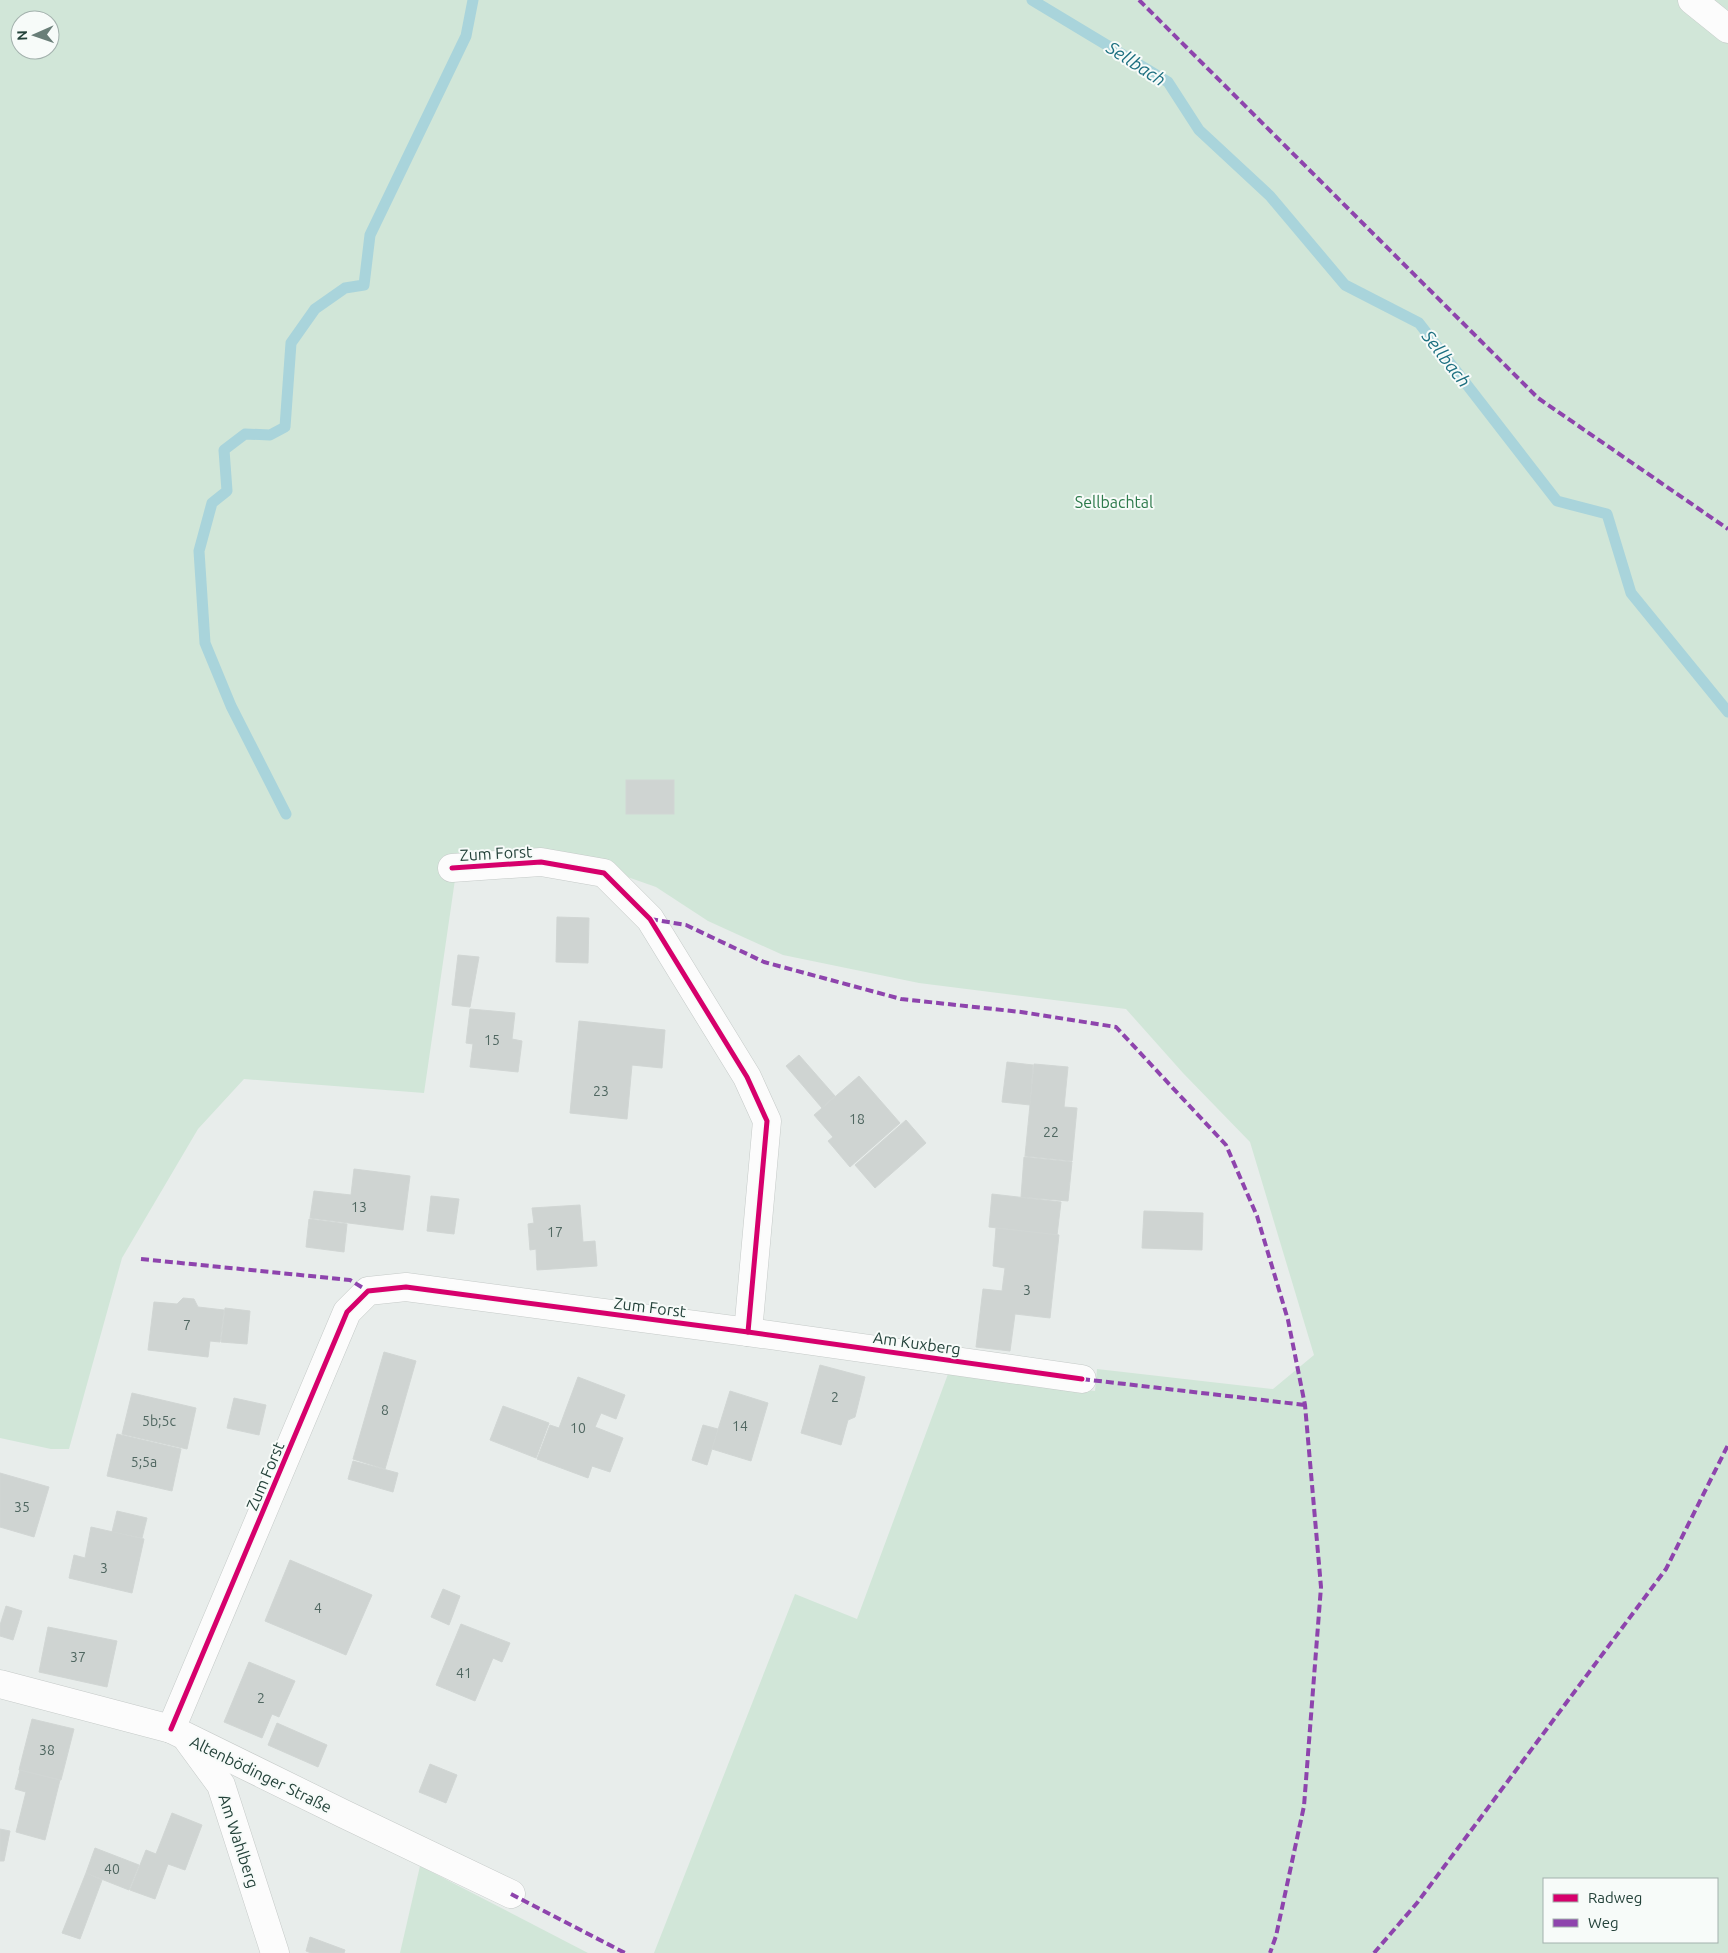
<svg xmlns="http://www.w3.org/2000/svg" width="1728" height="1953" font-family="Ubuntu,sans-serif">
	<rect width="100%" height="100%" fill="#e8edeb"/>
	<!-- green -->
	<g fill="#d1e6d8" fill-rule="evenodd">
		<path d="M0,0H1728V1953H654L795,1594L857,1619L948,1374L1095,1391L1097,1369L1273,1389L1314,1355L1250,1142L1183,1073L1126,1009L919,983L783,955L708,921L656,887L619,874L458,859L424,1093L244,1079L198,1129L122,1258L69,1449H51L0,1438ZM20,20H50V50H20ZM1544,1879H1717V1942H1544Z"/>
		<path d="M420,1866L588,1953H400Z"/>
	</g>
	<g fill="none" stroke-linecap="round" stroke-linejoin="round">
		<!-- stream -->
		<g stroke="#a9d4db" stroke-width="11">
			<path d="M1032,0L1168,82L1199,130L1270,196L1345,285L1419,323L1557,501L1607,514L1631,593L1728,712"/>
			<path d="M286,814L231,706L205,643L199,551L212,503L227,491L224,450L245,434L270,435L285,427L291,343L315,309L345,288L364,285L370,235L466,36L473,0"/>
		</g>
	</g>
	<!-- building -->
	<g fill="#cfd4d2" stroke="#d1d6d4">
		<rect x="626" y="780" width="48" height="34"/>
		<path d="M557,917L589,918L588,963L556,962Z"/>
		<path d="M458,955L479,957L470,1007L452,1005Z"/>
		<path d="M470,1009L515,1013L512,1039L522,1041L518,1072L470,1067L473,1044L466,1043Z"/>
		<path d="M579,1021L665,1030L662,1068L632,1065L627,1119L570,1113Z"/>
		<path d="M799,1055L835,1096L822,1108L786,1066Z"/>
		<path d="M1007,1062L1033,1065L1030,1105L1002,1102Z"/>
		<path d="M1034,1064L1068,1067L1064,1107L1077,1108L1072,1161L1025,1156Z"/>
		<path d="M859,1076L900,1123L850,1167L828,1141L833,1137L814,1115Z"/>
		<path d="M906,1120L926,1143L875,1188L855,1165Z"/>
		<path d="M1024,1157L1072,1162L1068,1201L1021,1197Z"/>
		<path d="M354,1169L410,1176L403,1230L310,1218L314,1191L351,1195Z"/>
		<path d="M992,1194L1061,1202L1057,1235L989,1227Z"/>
		<path d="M431,1196L459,1199L454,1234L427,1231Z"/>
		<path d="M580,1205L583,1242L595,1241L597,1266L537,1270L536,1249L530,1250L528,1224L534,1223L532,1208Z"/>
		<path d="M1144,1211L1203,1213L1202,1250L1142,1248Z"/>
		<path d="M309,1219L347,1224L344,1252L306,1247Z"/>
		<path d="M996,1228L1059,1235L1050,1318L1015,1314L1010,1351L976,1347L983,1289L1002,1291L1005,1268L993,1266Z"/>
		<path d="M183,1298L194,1299L198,1307L224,1310L220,1342L210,1341L208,1357L148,1350L154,1302L177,1304Z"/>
		<path d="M225,1308L250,1311L247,1344L221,1342Z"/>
		<path d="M384,1352L416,1361L385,1469L353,1459Z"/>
		<path d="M820,1365L865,1377L855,1417L848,1420L841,1445L801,1433Z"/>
		<path d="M578,1377L625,1395L616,1419L601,1413L595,1427L623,1438L610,1472L592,1466L588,1478L537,1459L550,1425L559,1428Z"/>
		<path d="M730,1391L768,1403L751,1461L712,1449Z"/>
		<path d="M132,1393L196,1408L187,1449L122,1434Z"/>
		<path d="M234,1398L266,1405L259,1435L227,1428Z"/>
		<path d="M503,1406L549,1423L536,1458L490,1440Z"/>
		<path d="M703,1425L718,1429L707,1465L692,1460Z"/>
		<path d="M117,1434L181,1449L172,1491L107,1476Z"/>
		<path d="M353,1461L398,1473L393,1492L348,1479Z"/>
		<path d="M0,1473L49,1487L34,1537L0,1527Z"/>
		<path d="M117,1511L147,1518L142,1538L112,1532Z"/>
		<path d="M91,1527L144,1539L132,1593L69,1578L74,1555L85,1558Z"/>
		<path d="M290,1560L372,1595L346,1655L265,1621Z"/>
		<path d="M443,1589L460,1596L449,1625L431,1617Z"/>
		<path d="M6,1606L22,1611L13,1640L0,1636V1625Z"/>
		<path d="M461,1624L510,1643L502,1662L493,1658L475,1701L436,1685Z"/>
		<path d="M48,1627L117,1641L107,1687L39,1672Z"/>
		<path d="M249,1662L295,1681L279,1717L272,1714L262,1738L224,1722Z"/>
		<path d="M32,1719L74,1729L61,1780L19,1770Z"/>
		<path d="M277,1723L327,1745L318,1767L268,1745Z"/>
		<path d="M430,1764L457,1775L446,1803L419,1792Z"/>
		<path d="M20,1770L60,1780L45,1840L16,1832L26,1792L15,1789Z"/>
		<path d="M172,1813L202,1825L185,1870L168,1864L155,1899L130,1890L146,1850L156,1854Z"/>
		<path d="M0,1829L10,1831L4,1861H0Z"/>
		<path d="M95,1848L139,1865L129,1890L86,1873Z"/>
		<path d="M86,1873L102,1880L80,1939L62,1933Z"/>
		<path d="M310,1937L345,1950L344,1953H311L306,1951Z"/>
	</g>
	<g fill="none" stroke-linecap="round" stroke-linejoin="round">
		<defs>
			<g id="minor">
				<path d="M1692,0L1728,29"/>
				<path d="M452,868L541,862L604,873L650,919L747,1077L767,1121L748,1332"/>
				<path d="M0,1684L171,1729L344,1814L511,1894"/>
				<path d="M171,1729L347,1312L368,1291L406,1287L748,1332L1082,1379"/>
				<path d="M188,1740L221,1785L275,1953"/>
			</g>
		</defs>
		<!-- minor casing -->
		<use href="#minor" stroke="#c5cac8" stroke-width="29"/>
		<!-- minor -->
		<use href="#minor" stroke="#fcfcfc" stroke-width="28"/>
		<!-- quiet -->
		<g stroke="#8e44ad" stroke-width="4" stroke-dasharray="8 4" stroke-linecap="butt">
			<path d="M1139,0L1538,398L1728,529"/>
			<path d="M650,919L686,925L764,962L901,999L1021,1012L1116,1027L1226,1145L1257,1216L1288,1320L1305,1405L1321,1587L1304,1806L1276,1936L1270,1953"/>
			<path d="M141,1259L350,1280L368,1291"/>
			<path d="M1082,1379L1305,1405"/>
			<path d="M511,1894L625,1953"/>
			<path d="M1374,1953L1417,1903L1666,1569L1728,1445"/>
		</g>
		<defs>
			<g id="cycleway">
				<path d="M452,868L541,862L604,873L650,919L747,1077L767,1121L748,1332"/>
				<path d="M171,1729L347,1312L368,1291L406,1287L748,1332L1082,1379"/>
			</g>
		</defs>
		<!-- cycleway casing -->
		<use href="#cycleway" stroke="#f7fbf9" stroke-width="8"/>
		<!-- cycleway -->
		<use href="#cycleway" stroke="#d6006c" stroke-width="5"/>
	</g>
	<g text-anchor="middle" stroke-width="4" stroke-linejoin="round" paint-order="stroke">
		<!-- number labels -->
		<g font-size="14" fill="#506761">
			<text x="492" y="1045">15</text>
			<text x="601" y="1096">23</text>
			<text x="857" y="1124">18</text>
			<text x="1051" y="1137">22</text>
			<text x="359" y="1212">13</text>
			<text x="555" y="1237">17</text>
			<text x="1027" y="1295">3</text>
			<text x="187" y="1330">7</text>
			<text x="835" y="1402">2</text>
			<text x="385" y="1415">8</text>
			<text x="159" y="1426">5b;5c</text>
			<text x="740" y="1431">14</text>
			<text x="578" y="1433">10</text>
			<text x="144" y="1467">5;5a</text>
			<text x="22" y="1512">35</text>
			<text x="104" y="1573">3</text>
			<text x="318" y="1613">4</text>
			<text x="78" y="1662">37</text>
			<text x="464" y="1678">41</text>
			<text x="261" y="1703">2</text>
			<text x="47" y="1755">38</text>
			<text x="112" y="1874">40</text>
		</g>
		<!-- park labels -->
		<g font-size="16" fill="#2d7a4b" stroke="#f7fbf9">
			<text x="1114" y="508">Sellbachtal</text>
		</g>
		<!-- street labels -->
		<g font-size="16" fill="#24423a" stroke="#f7fbf9">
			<text transform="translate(496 853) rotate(-3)" y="6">Zum Forst</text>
			<text transform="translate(650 1307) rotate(7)" y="6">Zum Forst</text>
			<text transform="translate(917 1343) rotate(8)" y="6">Am Kuxberg</text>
			<text transform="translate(265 1476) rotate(-67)" y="6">Zum Forst</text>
			<text transform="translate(261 1774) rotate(26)" y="6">Altenbödinger Straße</text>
			<text transform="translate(239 1841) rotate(72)" y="6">Am Wahlberg</text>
		</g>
		<!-- water labels -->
		<g font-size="18" font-style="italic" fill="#1c6f80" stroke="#f7fbf9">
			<text transform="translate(1136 64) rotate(33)" y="6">Sellbach</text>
			<text transform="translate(1446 359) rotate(52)" y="6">Sellbach</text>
		</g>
	</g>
	<!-- legend -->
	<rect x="1543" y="1878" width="175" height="65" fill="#f7fbf9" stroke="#a3b1ad"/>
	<rect x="1553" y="1894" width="25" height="8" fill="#d6006c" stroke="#a3b1ad"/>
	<text x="1588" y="1903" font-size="15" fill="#24423a">Radweg</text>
	<rect x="1553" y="1919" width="25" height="8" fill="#8e44ad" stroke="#a3b1ad"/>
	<text x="1588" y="1928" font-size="15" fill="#24423a">Weg</text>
	<!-- north arrow -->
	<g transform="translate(35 35) rotate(268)"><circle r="24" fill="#f7fbf9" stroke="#a3b1ad"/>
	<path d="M0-4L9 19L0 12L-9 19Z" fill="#697e78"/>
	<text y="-8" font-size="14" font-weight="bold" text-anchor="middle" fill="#24423a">N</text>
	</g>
</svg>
